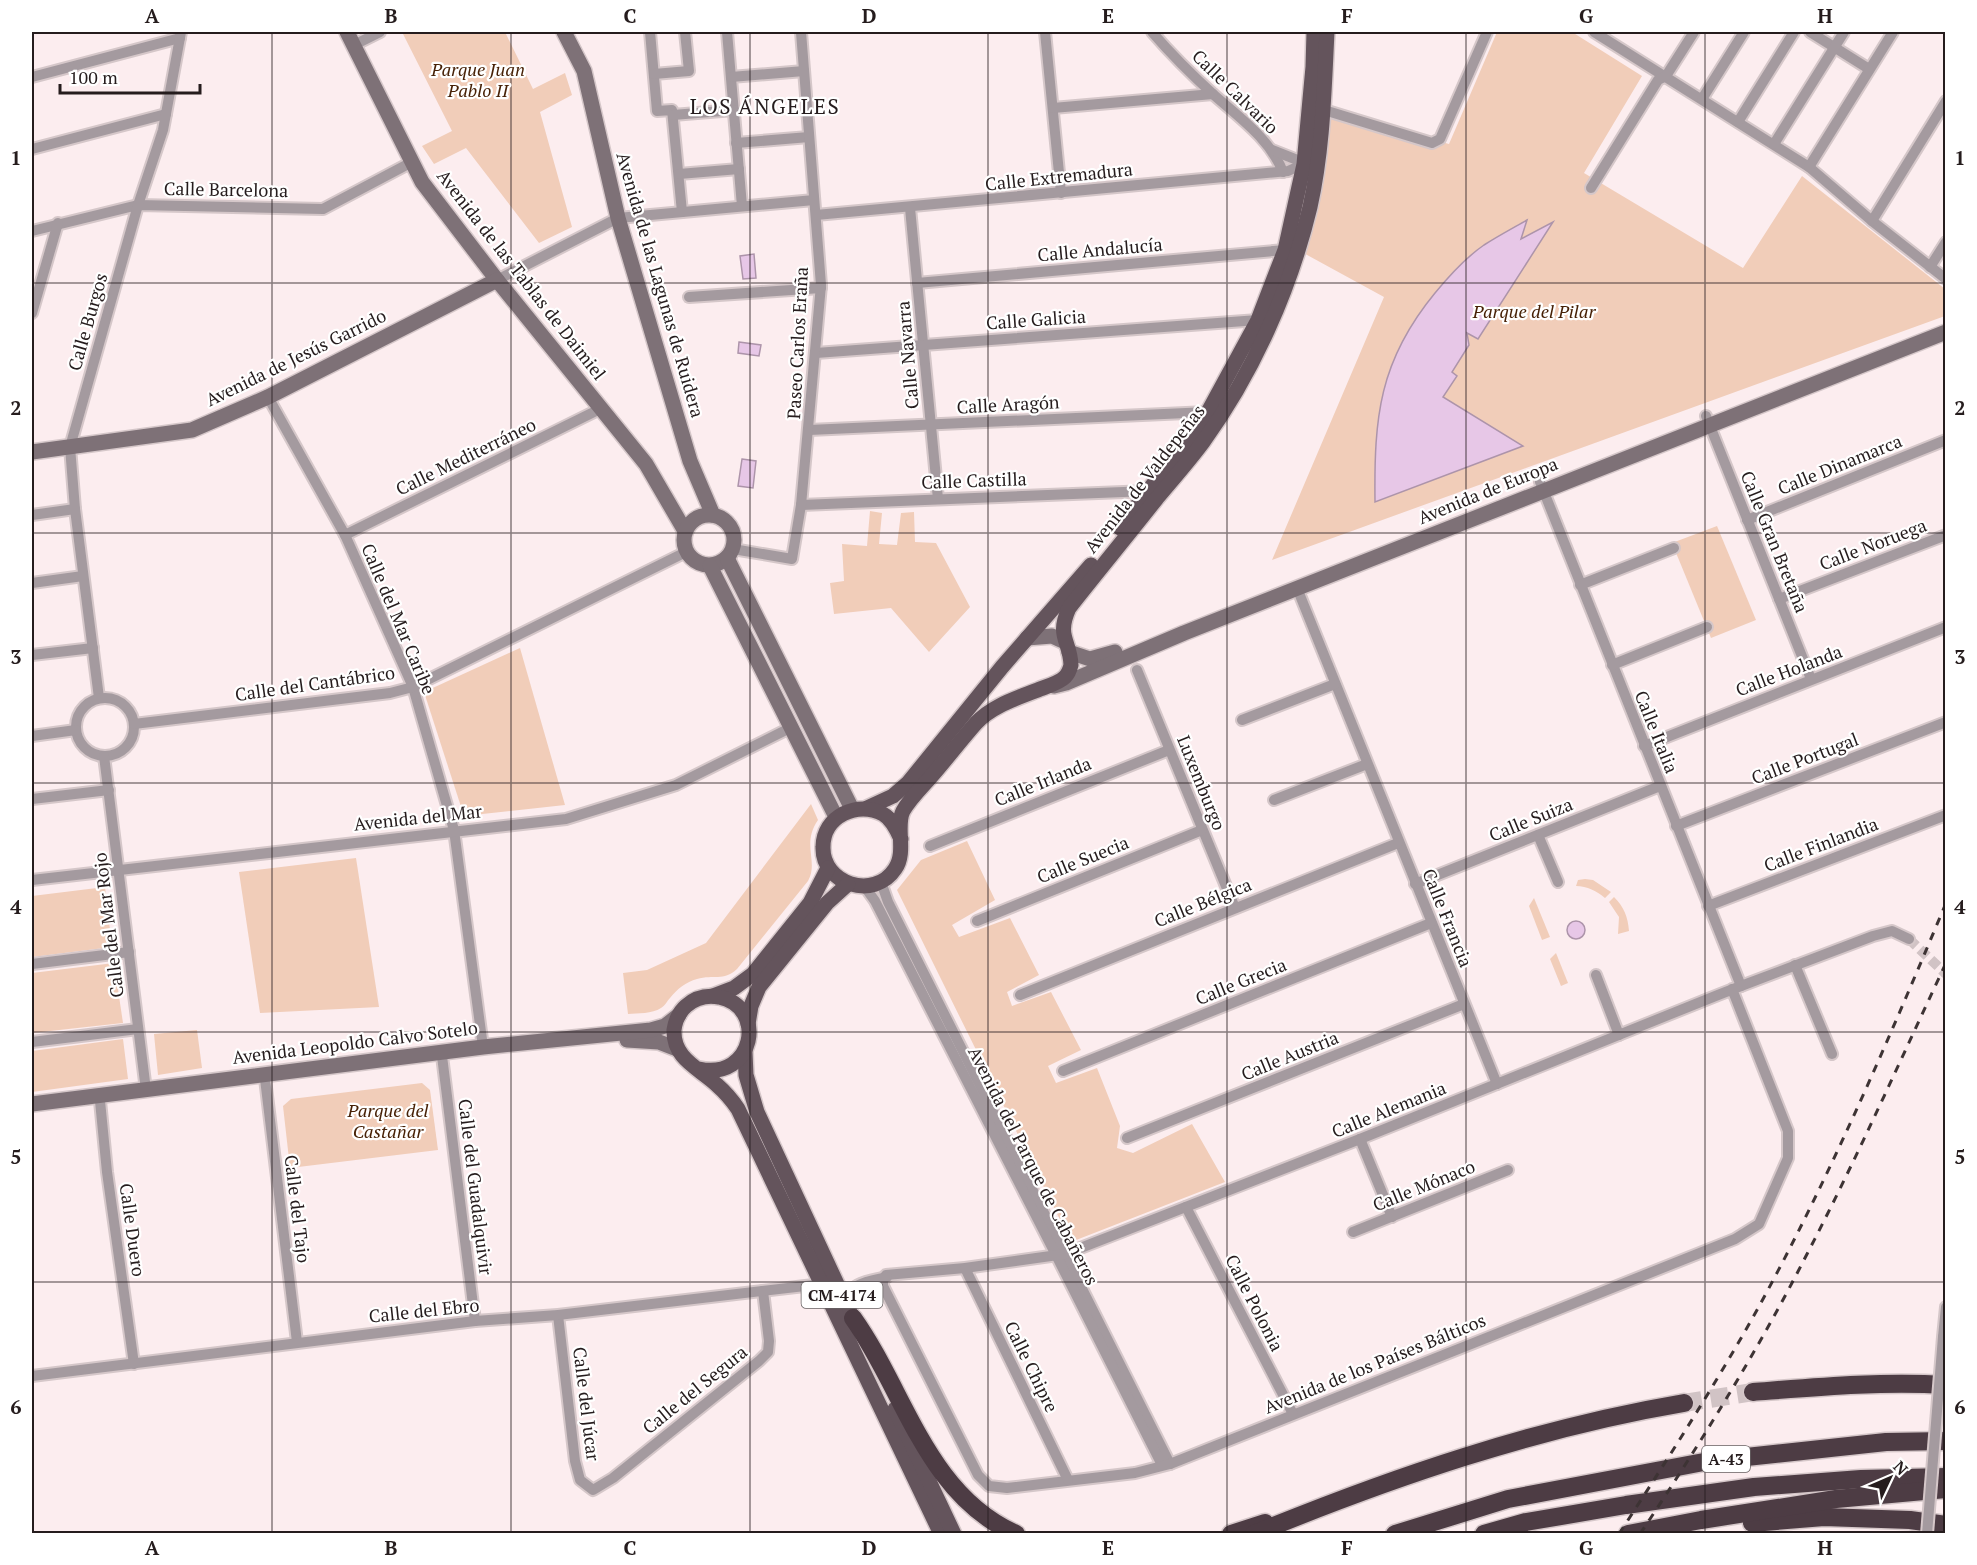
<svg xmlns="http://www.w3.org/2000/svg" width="1977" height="1565" font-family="'PT Serif',serif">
	<rect width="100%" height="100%" fill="#fcedef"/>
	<!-- green -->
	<g fill="#f1cdb9">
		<path d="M402,32H505L533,89L565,73L572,95L540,112L572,227L539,243L466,148L434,164L422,146L452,131Z"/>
		<path d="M1497,32H1572L1642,76L1584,173L1743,268L1802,176L1945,289V316L1272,560L1384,297L1298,250L1324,110L1449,144Z"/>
		<path d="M870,511L882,513L879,544L897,545L901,513L914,512L915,542L936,543L970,607L929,652L891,608L834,614L830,583L844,581L842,544L867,546Z"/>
		<path d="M1717,526L1756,620L1711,638L1672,543Z"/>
		<path d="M520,648L565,805L464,816L424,692Z"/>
		<path d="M811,804L818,820C801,845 819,861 808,881L737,969C723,982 714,974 697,979C686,982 677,989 670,998C667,1001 665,1006 661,1008C652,1014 638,1013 628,1014L623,973L647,970L706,943Z"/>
		<path d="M967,841L995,900L952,925L959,937L1010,918L1039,975L1007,992L1012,1006L1051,992L1081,1050L1048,1066L1056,1083L1097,1068L1120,1126L1117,1148L1133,1153L1192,1124L1225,1182L1071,1242L897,890L921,860Z"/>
		<path d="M356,858L379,1007L260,1013L239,872Z"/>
		<path d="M1585,879L1593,880L1611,892L1605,898C1597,891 1587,886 1576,886L1578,880Z"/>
		<path d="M105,887L112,947L32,957V896Z"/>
		<path d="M1614,897C1624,907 1628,917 1629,931L1618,934L1619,917L1609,902Z"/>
		<path d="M1534,898L1550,937L1542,940L1529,906Z"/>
		<path d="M1556,953L1568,983L1561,986L1550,959Z"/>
		<path d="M114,963L123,1023L32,1033V973Z"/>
		<path d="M197,1030L202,1068L158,1075L154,1034Z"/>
		<path d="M123,1039L128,1079L32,1092V1051Z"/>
		<path d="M422,1083L430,1090L438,1150L290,1168L283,1106L291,1099Z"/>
	</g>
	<!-- water -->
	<g fill="#e7c7e7" stroke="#ad94aa" stroke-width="1.5">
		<path d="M1527,220L1521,239L1553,222L1478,339L1467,333L1469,345L1452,372L1457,376L1443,397L1523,446L1375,502C1374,417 1379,361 1435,293C1449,276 1465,258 1484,245C1498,236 1513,228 1527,220Z"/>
		<path d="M754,254L756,278L743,279L740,256Z"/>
		<path d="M739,342L761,345L759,356L738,353Z"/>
		<path d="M742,459L756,461L753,488L738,486Z"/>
		<circle cx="1576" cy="930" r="9"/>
	</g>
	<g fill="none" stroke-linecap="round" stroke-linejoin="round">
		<!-- street-tunnel -->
		<path stroke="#d1c3c5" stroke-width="10" stroke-dasharray="10 5" stroke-linecap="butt" d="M1909,939L1946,974"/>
		<!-- highway-tunnel -->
		<path stroke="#d1c3c5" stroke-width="18" stroke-dasharray="18 9" stroke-linecap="butt" d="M1684,1403L1753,1392"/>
		<defs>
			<g id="street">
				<path d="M650,32L657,111L672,110L682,212"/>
				<path d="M727,32L742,206"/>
				<path d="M1045,32L1061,193"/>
				<path d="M1152,32C1171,54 1192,75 1214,95C1240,118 1270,139 1283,172"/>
				<path d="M1594,32L1809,167L1872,221L1946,279"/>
				<path d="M1810,32L1869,69"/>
				<path d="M354,45L380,32"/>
				<path d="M654,74L689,71L685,32"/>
				<path d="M32,77L180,38"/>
				<path d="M731,77L804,71"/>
				<path d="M1702,99L1744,32"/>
				<path d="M1053,108L1213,94"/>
				<path d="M1324,110L1432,143L1440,139L1487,32"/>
				<path d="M673,115L734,110"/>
				<path d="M1738,122L1794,32"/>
				<path d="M736,143L809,137"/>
				<path d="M1774,144L1844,32"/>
				<path d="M32,149L166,114"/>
				<path d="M1272,150L1310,165"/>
				<path d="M1809,167L1893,32"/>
				<path d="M679,174L739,169"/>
				<path d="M1591,188L1658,80L1666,76L1694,32"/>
				<path d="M910,208L938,499"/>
				<path d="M816,215L1288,171L1304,164"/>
				<path d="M1872,221L1946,101"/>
				<path d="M32,231L138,205L323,209L412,162"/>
				<path d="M1930,267L1946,242"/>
				<path d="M497,280L618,218L814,200"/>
				<path d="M917,283L1285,250"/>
				<path d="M689,297L821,288"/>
				<path d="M32,313L58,223"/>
				<path d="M816,353L1258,320"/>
				<path d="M268,397L345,535L413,687L454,830L483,1047"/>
				<path d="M1706,416L1811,679"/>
				<path d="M809,430L1208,412"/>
				<path d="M1540,482L1741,986"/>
				<path d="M801,505L1149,491"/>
				<path d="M32,515L75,509"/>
				<path d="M1747,520L1946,440"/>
				<path d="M345,535L602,408"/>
				<path d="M733,549L792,559L801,505L821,285L801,32"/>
				<path d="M32,583L83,576"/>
				<path d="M1580,585L1674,548"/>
				<path d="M1297,588L1497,1084"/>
				<path d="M1779,599L1946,535"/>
				<path d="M32,655L93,648"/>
				<path d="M1612,665L1707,627"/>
				<path d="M1137,670L1235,908"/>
				<path d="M99,698L75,509L70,447L138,205L163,130L181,32"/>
				<circle cx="105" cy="727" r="29"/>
				<path d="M1242,720L1335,684"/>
				<path d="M134,724L390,693L413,687L686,552"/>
				<path d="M32,736L76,730"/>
				<path d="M1644,746L1946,627"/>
				<path d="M104,756L146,1090"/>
				<path d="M32,799L109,790"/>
				<path d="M1274,800L1367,764"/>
				<path d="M1676,826L1946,722"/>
				<path d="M1538,835L1558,882"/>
				<path d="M930,846L1169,750"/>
				<path d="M32,880L566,819L676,785L792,727"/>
				<path d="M881,882L888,902L1170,1464"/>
				<path d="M1415,884L1660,786"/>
				<path d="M865,887L875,901L1056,1255L1162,1465"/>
				<path d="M1708,906L1946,815"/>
				<path d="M977,921L1202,830"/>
				<path d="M32,964L129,952"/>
				<path d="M1795,965L1832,1054"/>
				<path d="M1596,975L1619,1035"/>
				<path d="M1732,989L1788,1131V1158L1759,1224L1735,1239L1170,1464L1135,1473L1007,1488L989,1486L978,1475L883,1286V1279L886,1275L965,1268L1065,1254L1360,1139L1718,995L1741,986L1873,936L1892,931L1909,939"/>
				<path d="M1020,995L1398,843"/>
				<path d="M32,1042L138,1029"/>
				<path d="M442,1056L475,1321"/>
				<path d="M1063,1071L1431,923"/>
				<path d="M265,1079L297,1342"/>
				<path d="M100,1101L107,1172L134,1364"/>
				<path d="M1127,1138L1464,1004"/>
				<path d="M1360,1139L1392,1217"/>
				<path d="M1186,1207L1293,1414"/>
				<path d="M1353,1232L1508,1170"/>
				<path d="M965,1268L1068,1480"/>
				<path d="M846,1304C848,1282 870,1281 887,1277"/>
				<path d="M558,1315L575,1461L580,1480L593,1490L613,1478L759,1361L768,1352L769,1341L763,1291"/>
				<path d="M1943,1337L1946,1307"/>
				<path d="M32,1376L475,1321L558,1315L822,1284"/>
			</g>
			<g id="secondary">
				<path d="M347,32L422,182L497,280L646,464L685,531"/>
				<path d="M564,32L584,71L618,218L690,461L713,515"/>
				<path d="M32,452L192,430L268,397L497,280"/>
				<circle cx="709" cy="540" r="25"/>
				<path d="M727,558L852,809"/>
				<path d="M710,566L836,817"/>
				<path d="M1027,638L1052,636L1065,642"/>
				<path d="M1069,652L1090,659L1115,652"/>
				<path d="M1054,686L1066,683L1184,633L1946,332"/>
				<path d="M627,1040L659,1042L677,1049"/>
				<path d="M32,1104L483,1047L651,1030L665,1026L679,1015"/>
			</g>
			<g id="primary">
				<path d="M1120,528L1208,412L1258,320L1285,250L1304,164L1313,67L1314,32"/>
				<path d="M867,808L893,796L908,783L1002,667L1091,565"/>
				<path d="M901,839C897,830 892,819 883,814C858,800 823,816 823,847C822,884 874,901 895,869C907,852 895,827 903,811C909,800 920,789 929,779C945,761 960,741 976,723C993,705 1018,698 1040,689C1048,686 1059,683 1065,677C1068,674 1070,669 1071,665C1070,640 1056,637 1069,608C1098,571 1128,535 1157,498C1172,480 1189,461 1203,442C1253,373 1290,290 1310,207C1323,149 1324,91 1327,32"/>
				<path d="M713,996L734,988L753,974L810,903L828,868"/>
				<path d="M748,1024L751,1006L759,987L827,903L848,884"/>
				<path d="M745,1052L746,1075L757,1112L857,1327"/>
				<path d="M699,1069C754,1081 768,1007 719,997C707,995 695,998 686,1006C679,1012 675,1022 674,1030C673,1059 699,1068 717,1085C725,1092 732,1100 738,1109L941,1534"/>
				<path d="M895,1409L954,1534"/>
			</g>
			<g id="highway">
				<path d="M853,1318C905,1391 926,1494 1016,1534"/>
				<path d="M1753,1392C1817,1387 1881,1381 1946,1385"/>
				<path d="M1752,1523L1824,1517L1910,1520L1946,1525"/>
				<path d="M1231,1534L1265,1523"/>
				<path d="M1254,1534C1393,1477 1536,1428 1684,1403"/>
				<path d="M1395,1534L1508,1499L1709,1461L1886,1442L1946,1441"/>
				<path d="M1484,1534L1526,1522L1626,1505L1754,1487L1861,1479L1946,1477"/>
				<path d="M1628,1534L1701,1520L1836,1499L1946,1489"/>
			</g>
		</defs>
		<!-- street casing -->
		<use href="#street" stroke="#d5c7c9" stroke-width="14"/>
		<!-- secondary casing -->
		<use href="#secondary" stroke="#d5c7c9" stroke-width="18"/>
		<!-- primary casing -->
		<use href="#primary" stroke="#d5c7c9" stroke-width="18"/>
		<!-- highway casing -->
		<use href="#highway" stroke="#d5c7c9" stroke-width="21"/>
		<!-- street -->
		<use href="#street" stroke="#a49a9f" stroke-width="10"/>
		<!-- secondary -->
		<use href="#secondary" stroke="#7e7177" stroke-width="15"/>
		<!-- primary -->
		<use href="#primary" stroke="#64545c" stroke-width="15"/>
		<!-- highway -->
		<use href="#highway" stroke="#4d3c44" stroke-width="18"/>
		<!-- rail -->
		<g stroke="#3d3334" stroke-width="3" stroke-dasharray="8 8" stroke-linecap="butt">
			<path d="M1619,1534C1667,1460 1714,1387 1757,1310C1829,1179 1888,1041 1946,903"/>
			<path d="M1640,1534C1700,1444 1757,1352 1806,1256C1856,1160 1900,1061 1946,963"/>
		</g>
		<defs>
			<path id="street-bridge" d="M1927,1534L1943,1337"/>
		</defs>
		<!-- street-bridge casing -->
		<use href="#street-bridge" stroke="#d5c7c9" stroke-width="14" stroke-linecap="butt"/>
		<!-- street-bridge -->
		<use href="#street-bridge" stroke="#a49a9f" stroke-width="10"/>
	</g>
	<!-- grid -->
	<path fill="none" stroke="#251c1d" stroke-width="1.5" stroke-opacity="0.55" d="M272,32V1534M511,32V1534M750,32V1534M988,32V1534M1227,32V1534M1466,32V1534M1705,32V1534M32,283H1946M32,533H1946M32,783H1946M32,1032H1946M32,1282H1946"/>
	<g text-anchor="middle" stroke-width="4.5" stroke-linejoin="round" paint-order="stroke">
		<!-- shield labels -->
		<g fill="#fff" stroke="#666061" stroke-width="1.5">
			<rect x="801.5" y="1282" width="81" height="26" rx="4.5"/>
			<rect x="1702" y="1446" width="48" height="26" rx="4.5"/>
		</g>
		<g font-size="16" font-weight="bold" fill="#251c1d">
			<text x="842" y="1301">CM-4174</text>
			<text x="1726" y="1465">A-43</text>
		</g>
		<!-- park labels -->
		<g font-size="18" font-style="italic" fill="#472106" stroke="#fff">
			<text x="478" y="76">Parque Juan<tspan x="478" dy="21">Pablo II</tspan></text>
			<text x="1534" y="318">Parque del Pilar</text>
			<text x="388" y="1117">Parque del<tspan x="388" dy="21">Castañar</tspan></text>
		</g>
		<!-- street labels -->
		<g font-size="18" fill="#251c1d" stroke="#fff">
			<text transform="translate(1235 92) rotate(44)" y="6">Calle Calvario</text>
			<text transform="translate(1059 177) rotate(-6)" y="6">Calle Extremadura</text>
			<text transform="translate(226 190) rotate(1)" y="6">Calle Barcelona</text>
			<text transform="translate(1100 250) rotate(-5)" y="6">Calle Andalucía</text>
			<text transform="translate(521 275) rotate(52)" y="6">Avenida de las Tablas de Daimiel</text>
			<text transform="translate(660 285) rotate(74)" y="6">Avenida de las Lagunas de Ruidera</text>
			<text transform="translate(1036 320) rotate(-4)" y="6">Calle Galicia</text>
			<text transform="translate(88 322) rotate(-74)" y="6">Calle Burgos</text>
			<text transform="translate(798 343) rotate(-87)" y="6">Paseo Carlos Eraña</text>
			<text transform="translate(908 355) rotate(-95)" y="6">Calle Navarra</text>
			<text transform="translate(296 358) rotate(-26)" y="6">Avenida de Jesús Garrido</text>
			<text transform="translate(1008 405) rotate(-3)" y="6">Calle Aragón</text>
			<text transform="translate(466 457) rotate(-26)" y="6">Calle Mediterráneo</text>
			<text transform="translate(1840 465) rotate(-22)" y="6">Calle Dinamarca</text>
			<text transform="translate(1145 479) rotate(-52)" y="6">Avenida de Valdepeñas</text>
			<text transform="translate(974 481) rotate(-2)" y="6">Calle Castilla</text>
			<text transform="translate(1488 491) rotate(-22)" y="6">Avenida de Europa</text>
			<text transform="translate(1774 542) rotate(68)" y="6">Calle Gran Bretaña</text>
			<text transform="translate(1873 545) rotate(-21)" y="6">Calle Noruega</text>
			<text transform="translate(398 619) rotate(67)" y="6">Calle del Mar Caribe</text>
			<text transform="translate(1789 671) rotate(-21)" y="6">Calle Holanda</text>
			<text transform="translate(315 684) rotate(-8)" y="6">Calle del Cantábrico</text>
			<text transform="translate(1656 732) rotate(68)" y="6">Calle Italia</text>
			<text transform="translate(1805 759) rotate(-21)" y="6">Calle Portugal</text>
			<text transform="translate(1043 782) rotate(-22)" y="6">Calle Irlanda</text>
			<text transform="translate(1201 783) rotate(68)" y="6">Luxemburgo</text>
			<text transform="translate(418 818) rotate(-6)" y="6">Avenida del Mar</text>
			<text transform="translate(1531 820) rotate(-22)" y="6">Calle Suiza</text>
			<text transform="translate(1821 845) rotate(-21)" y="6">Calle Finlandia</text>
			<text transform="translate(1083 860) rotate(-22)" y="6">Calle Suecia</text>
			<text transform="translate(1203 903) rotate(-22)" y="6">Calle Bélgica</text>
			<text transform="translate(1447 918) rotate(68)" y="6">Calle Francia</text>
			<text transform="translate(109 925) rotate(-97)" y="6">Calle del Mar Rojo</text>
			<text transform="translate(1241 982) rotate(-22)" y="6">Calle Grecia</text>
			<text transform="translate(355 1043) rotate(-7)" y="6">Avenida Leopoldo Calvo Sotelo</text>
			<text transform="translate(1290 1056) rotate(-22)" y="6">Calle Austria</text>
			<text transform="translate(1389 1110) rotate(-22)" y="6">Calle Alemania</text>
			<text transform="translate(1033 1166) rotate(63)" y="6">Avenida del Parque de Cabañeros</text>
			<text transform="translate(1424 1186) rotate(-22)" y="6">Calle Mónaco</text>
			<text transform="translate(475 1187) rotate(83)" y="6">Calle del Guadalquivir</text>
			<text transform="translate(297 1209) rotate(83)" y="6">Calle del Tajo</text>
			<text transform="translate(132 1230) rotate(82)" y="6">Calle Duero</text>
			<text transform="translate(1254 1303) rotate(63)" y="6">Calle Polonia</text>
			<text transform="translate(424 1311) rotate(-6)" y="6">Calle del Ebro</text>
			<text transform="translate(1375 1364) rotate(-22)" y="6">Avenida de los Países Bálticos</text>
			<text transform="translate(1031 1367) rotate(64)" y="6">Calle Chipre</text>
			<text transform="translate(695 1390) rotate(-39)" y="6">Calle del Segura</text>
			<text transform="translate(586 1404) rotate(83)" y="6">Calle del Júcar</text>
		</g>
		<!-- quarter labels -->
		<g font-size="21" letter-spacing="1.5" fill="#251c1d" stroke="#fff">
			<text x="765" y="114">LOS ÁNGELES</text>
		</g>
	</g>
	<!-- border -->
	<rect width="1977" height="1565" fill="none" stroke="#ffffff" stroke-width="66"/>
	<!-- north arrow -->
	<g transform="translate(1890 1478) rotate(46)" stroke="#ffffff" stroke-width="4.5" paint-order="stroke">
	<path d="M0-4.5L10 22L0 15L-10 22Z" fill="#251c1d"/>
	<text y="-9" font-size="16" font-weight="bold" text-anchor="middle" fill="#251c1d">N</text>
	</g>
	<!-- scale -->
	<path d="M60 84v9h140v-9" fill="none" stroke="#251c1d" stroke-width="3"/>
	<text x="69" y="84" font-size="18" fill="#251c1d" stroke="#ffffff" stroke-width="4.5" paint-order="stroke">100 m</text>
	<rect x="33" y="33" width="1911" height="1499" fill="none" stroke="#251c1d" stroke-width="2"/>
	<g font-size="20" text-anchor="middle" font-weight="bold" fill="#251c1d">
		<text x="152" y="23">A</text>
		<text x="391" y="23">B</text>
		<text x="630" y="23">C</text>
		<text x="869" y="23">D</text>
		<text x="1108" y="23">E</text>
		<text x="1347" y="23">F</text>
		<text x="1586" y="23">G</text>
		<text x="1825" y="23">H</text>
		<text x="16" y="165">1</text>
		<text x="1960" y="165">1</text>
		<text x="16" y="415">2</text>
		<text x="1960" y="415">2</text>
		<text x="16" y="664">3</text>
		<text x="1960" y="664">3</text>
		<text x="16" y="914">4</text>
		<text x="1960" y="914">4</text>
		<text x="16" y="1164">5</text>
		<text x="1960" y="1164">5</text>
		<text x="16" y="1414">6</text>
		<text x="1960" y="1414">6</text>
		<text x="152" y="1555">A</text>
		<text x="391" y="1555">B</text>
		<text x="630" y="1555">C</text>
		<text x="869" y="1555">D</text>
		<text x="1108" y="1555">E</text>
		<text x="1347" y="1555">F</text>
		<text x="1586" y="1555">G</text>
		<text x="1825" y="1555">H</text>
	</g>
</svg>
